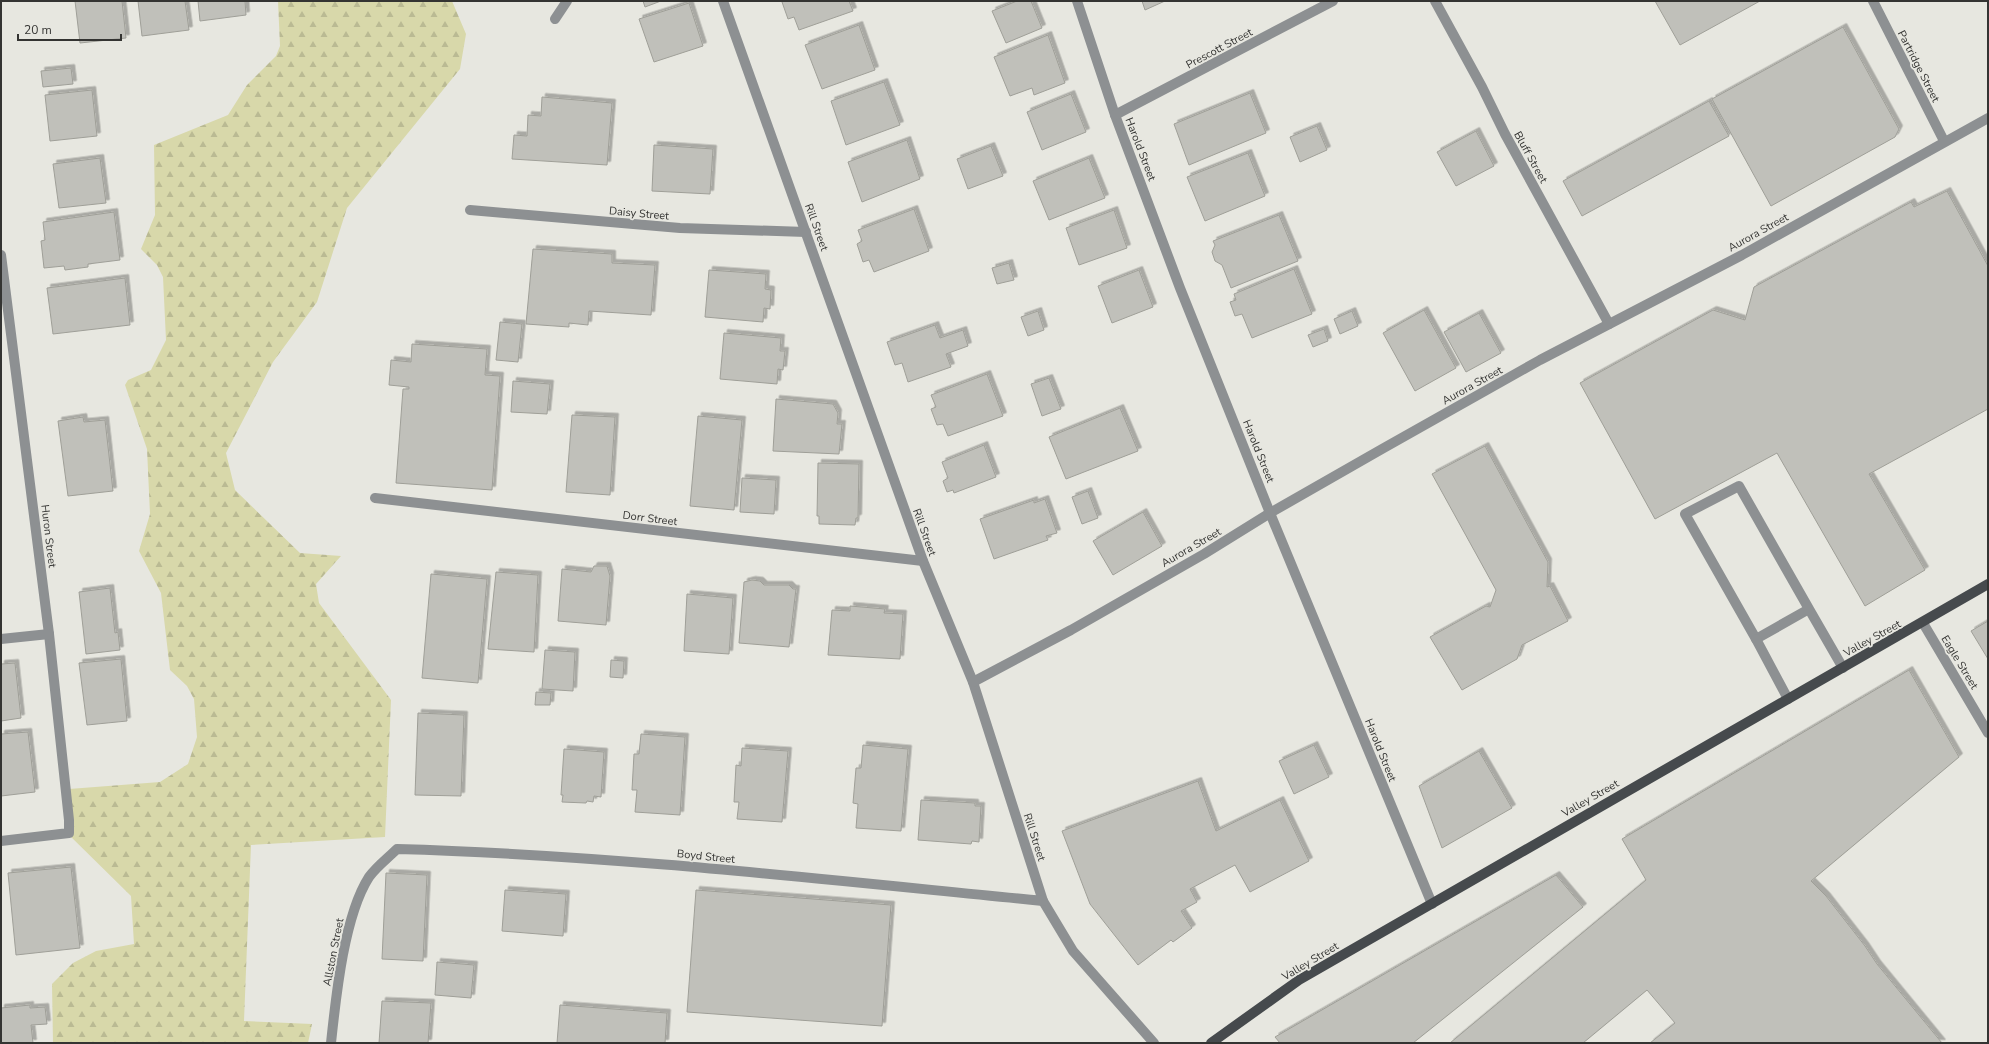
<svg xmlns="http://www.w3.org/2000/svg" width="1989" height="1044" font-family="'Nunito Sans',sans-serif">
	<defs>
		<pattern id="forest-firs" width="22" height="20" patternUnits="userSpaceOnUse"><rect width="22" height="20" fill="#d8d8aa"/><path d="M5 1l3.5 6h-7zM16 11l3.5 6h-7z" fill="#baba93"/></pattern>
		<filter id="shadow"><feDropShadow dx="3.5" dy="-3.5" stdDeviation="0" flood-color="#0004"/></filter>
	</defs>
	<rect width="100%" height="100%" fill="#e7e7e0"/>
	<!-- forest -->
	<path fill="url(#forest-firs)" d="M278,1H452L466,34L460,69L347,208L317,302L273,362L226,453L235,490L300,553L341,556L316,584L319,603L391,700L385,837L251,845L244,1021L312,1024L308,1043H53L52,984L73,963L96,951L134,944L131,896L66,832L69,789L160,782L188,764L197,737L194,699L187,686L170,670L161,593L139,551L150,514L147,449L125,385L128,380L151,370L166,340L163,277L157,265L141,249L155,215L154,145L228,115L247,85L276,56L280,46Z"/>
	<!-- building -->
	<g fill="#c0c0ba" stroke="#9f9f98" filter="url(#shadow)">
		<path d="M75,1H122L126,38L80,43Z"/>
		<path d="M138,1H185L189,30L142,36Z"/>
		<path d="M198,1H245L246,15L200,21Z"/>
		<path d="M643,1H661L645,7Z"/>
		<path d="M785,1H849L853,11L799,30L794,17L788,19L782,2Z"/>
		<path d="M1017,1H1031L1042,28L1006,43L992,11Z"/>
		<path d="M1142,1H1165L1145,10Z"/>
		<path d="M1655,1H1760L1680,45Z"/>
		<path d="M689,3L703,46L654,62L639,19Z"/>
		<path d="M859,25L875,70L822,89L805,45Z"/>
		<path d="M1843,27L1899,129L1895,137L1771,206L1712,99Z"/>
		<path d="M1048,35L1065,83L1034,95L1032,88L1010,96L994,57Z"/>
		<path d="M71,68L73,84L43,87L41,71Z"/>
		<path d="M884,82L900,125L846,145L831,101Z"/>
		<path d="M92,90L97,136L50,141L45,95Z"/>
		<path d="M1250,93L1266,133L1189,165L1174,124Z"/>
		<path d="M1071,94L1086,132L1042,150L1027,112Z"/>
		<path d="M542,97L612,103L607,165L512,159L514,135L527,136L528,115L541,116Z"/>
		<path d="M1709,101L1729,136L1582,216L1563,181Z"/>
		<path d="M1317,126L1327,150L1300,162L1290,137Z"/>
		<path d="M1476,131L1494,166L1456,186L1437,152Z"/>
		<path d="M907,140L920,179L862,202L848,162Z"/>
		<path d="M654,145L713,149L710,194L652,191Z"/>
		<path d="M991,146L1003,176L968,189L957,159Z"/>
		<path d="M1248,153L1265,196L1205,221L1187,177Z"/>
		<path d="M100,158L106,203L59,208L53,164Z"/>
		<path d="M1089,158L1105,198L1049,220L1033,181Z"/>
		<path d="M1947,191L1988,266V409L1869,474L1925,570L1865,606L1777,453L1655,519L1580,383L1713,310L1745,320L1754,287L1911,202L1914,207Z"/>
		<path d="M914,209L929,251L874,272L869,260L863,262L857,244L862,241L858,230Z"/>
		<path d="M1114,210L1127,248L1079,265L1066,228Z"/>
		<path d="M114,212L120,260L88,264V267L65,270L64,266L44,268L41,241L45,240L43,222Z"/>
		<path d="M1279,215L1298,261L1231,288L1222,265L1215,261L1212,252L1215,245L1213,241Z"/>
		<path d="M533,249L612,254V263L655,265L651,315L589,311L588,325L569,323V327L526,324Z"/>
		<path d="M1009,263L1014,280L997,284L992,268Z"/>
		<path d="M1294,269L1312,314L1252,338L1242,314L1235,316L1230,302L1236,300L1234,294Z"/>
		<path d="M709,270L766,274L765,289L771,290L770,309L764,308L763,322L705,317Z"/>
		<path d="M1139,270L1153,307L1112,323L1098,286Z"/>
		<path d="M125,278L130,325L53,334L47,288Z"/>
		<path d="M1424,310L1456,368L1415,391L1383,333Z"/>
		<path d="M1038,311L1044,330L1028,336L1021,317Z"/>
		<path d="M1352,311L1358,326L1340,334L1334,319Z"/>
		<path d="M1479,313L1501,353L1466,372L1444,332Z"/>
		<path d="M500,322L522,324L518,362L496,360Z"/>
		<path d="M935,325L940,338L963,330L968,346L946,354L951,367L908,382L902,363L895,365L887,342Z"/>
		<path d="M1324,329L1328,341L1313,347L1308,335Z"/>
		<path d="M724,333L781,338L780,351H785L783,370L778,369L777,384L720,379Z"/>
		<path d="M412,344L487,349L485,375L500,376L492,490L396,483L403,389H409V387L389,385L391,360L411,362Z"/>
		<path d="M987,374L1003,416L948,436L943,424L937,425L931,409L936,407L931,395Z"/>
		<path d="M1049,378L1061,409L1042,416L1031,384Z"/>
		<path d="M513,381L550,384L547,414L511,412Z"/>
		<path d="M776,399L833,404L838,413L837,424H842L839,454L773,451Z"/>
		<path d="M1120,408L1138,451L1066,479L1049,437Z"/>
		<path d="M572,415L615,417L610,495L566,492Z"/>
		<path d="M698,416L742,420L734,510L690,506Z"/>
		<path d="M83,417L84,422L105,420L113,491L68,496L58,421Z"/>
		<path d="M984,445L996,477L954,493L953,490L947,492L943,481L948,478L942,462Z"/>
		<path d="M1485,446L1548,562L1547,587L1550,586L1568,621L1522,645L1517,659L1462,690L1430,637L1486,606L1490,607L1496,590L1432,474Z"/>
		<path d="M818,463L859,464L858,518H856L855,525L819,524V516H817Z"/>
		<path d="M742,478L776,480L774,514L740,512Z"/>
		<path d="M1088,491L1098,518L1082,524L1072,497Z"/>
		<path d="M1045,499L1057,533L1046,536L1048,540L994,559L980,519L1034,500V503Z"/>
		<path d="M1143,512L1162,546L1113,575L1093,541Z"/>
		<path d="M594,566H607L610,576L606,625L558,621L562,569L591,572Z"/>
		<path d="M496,572L538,575L534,652L488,649Z"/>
		<path d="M431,574L487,579L478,683L422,678Z"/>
		<path d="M752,580L760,581L764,585H789L793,589H796L789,647L739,643L744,582Z"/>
		<path d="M110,588L115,633L118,632L120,650L86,654L79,592Z"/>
		<path d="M687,594L733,598L729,654L684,651Z"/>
		<path d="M850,606L885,609L884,613L903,614L900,659L828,655L832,610L850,611Z"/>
		<path d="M1988,621V659L1971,631Z"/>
		<path d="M545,650L575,652L573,691L542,689Z"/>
		<path d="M121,659L127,721L87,725L79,663Z"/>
		<path d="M611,660L624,661L623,678L610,677Z"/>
		<path d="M15,663L21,718L1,721V664Z"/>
		<path d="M1909,670L1959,757L1811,881L1826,896L1865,946L1877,964L1942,1043H1650L1675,1023L1647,990L1583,1043H1450L1646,880L1622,839Z"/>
		<path d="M536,692L551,693L550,705H535Z"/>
		<path d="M418,713L464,715L461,796L415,795Z"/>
		<path d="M28,732L35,792L1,796V734Z"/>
		<path d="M641,734L685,737L680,815L635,812L637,790H632L634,754H639Z"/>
		<path d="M863,745L908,749L901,831L856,828L858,804L853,803L856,768H861Z"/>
		<path d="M1314,745L1329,777L1294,794L1279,761Z"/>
		<path d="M742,748L788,751L782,822L737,819L739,802H734L736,765L741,766Z"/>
		<path d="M564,749L604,752L601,797L594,796L593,802L587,801L586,803L562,802L563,795H561Z"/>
		<path d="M1479,751L1512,808L1442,848L1419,786Z"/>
		<path d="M1198,781L1216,831L1280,800L1309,861L1250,892L1235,865L1190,889L1197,902L1181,911L1192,928L1173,942L1171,940L1138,965L1090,904L1062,831Z"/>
		<path d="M921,800L975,803V806H981L979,842L972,841L971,844L918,840Z"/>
		<path d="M71,867L80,948L16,955L8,873Z"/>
		<path d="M386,873L427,875L423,961L382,959Z"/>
		<path d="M1556,875L1583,907L1413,1043H1280L1275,1037Z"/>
		<path d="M505,890L566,894L563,936L502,931Z"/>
		<path d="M696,890L891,905L882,1026L687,1012Z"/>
		<path d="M437,962L474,965L471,998L435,995Z"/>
		<path d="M382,1001L431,1003L428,1043H379Z"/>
		<path d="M30,1005V1008L45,1007L47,1024L31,1025L33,1043H1V1008Z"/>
		<path d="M560,1005L667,1013L665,1043H557Z"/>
	</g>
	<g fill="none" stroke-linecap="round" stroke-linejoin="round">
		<!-- minor -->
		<g stroke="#8d9092" stroke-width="10">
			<path d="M723,1L923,561L973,682L1043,901L1073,951L1154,1043"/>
			<path d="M1077,1L1115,115L1180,288L1270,513L1432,904"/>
			<path d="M1435,1L1482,87L1505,134L1609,324"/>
			<path d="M1873,1L1944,141"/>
			<path d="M555,19L567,1"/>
			<path d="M1115,115L1333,1"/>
			<path d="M470,210L680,228L806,232"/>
			<path d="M1,255L49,634L69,820V833L1,841"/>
			<path d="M375,498L923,561"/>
			<path d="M1809,609L1739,486L1685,514L1756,639L1809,609L1843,668"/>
			<path d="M1923,623L1988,733"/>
			<path d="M1,639L49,634"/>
			<path d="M1756,639L1788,699"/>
			<path d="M973,682L1071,630L1204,554L1270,513L1382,449L1540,360L1742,255L1988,118"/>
			<path d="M331,1043C336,996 344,916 369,877C377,866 388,858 397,849C613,855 828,880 1043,901"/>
		</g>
		<!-- major -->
		<path stroke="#464a4d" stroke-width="10" d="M1211,1043L1299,980L1988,584"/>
	</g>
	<g text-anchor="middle" stroke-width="3.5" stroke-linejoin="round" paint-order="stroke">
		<!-- street labels -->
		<g font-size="11" fill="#343432" stroke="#e7e7e0">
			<text transform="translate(1219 48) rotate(-28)" y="4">Prescott Street</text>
			<text transform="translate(1919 66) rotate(63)" y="4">Partridge Street</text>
			<text transform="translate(1141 149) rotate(69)" y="4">Harold Street</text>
			<text transform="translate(1531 157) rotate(61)" y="4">Bluff Street</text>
			<text transform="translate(639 213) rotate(5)" y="4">Daisy Street</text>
			<text transform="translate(817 227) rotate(70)" y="4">Rill Street</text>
			<text transform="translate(1758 232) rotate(-29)" y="4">Aurora Street</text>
			<text transform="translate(1472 385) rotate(-29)" y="4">Aurora Street</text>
			<text transform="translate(1259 451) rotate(68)" y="4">Harold Street</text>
			<text transform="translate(650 518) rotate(7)" y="4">Dorr Street</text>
			<text transform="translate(925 532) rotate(70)" y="4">Rill Street</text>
			<text transform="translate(49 536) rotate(83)" y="4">Huron Street</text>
			<text transform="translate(1191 547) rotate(-30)" y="4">Aurora Street</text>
			<text transform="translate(1872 638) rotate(-29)" y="4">Valley Street</text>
			<text transform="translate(1960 662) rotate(59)" y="4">Eagle Street</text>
			<text transform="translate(1381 750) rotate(68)" y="4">Harold Street</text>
			<text transform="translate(1590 798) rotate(-30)" y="4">Valley Street</text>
			<text transform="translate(1035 837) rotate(72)" y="4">Rill Street</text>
			<text transform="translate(706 856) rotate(6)" y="4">Boyd Street</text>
			<text transform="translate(333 952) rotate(-79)" y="4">Allston Street</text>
			<text transform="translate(1310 961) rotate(-31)" y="4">Valley Street</text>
		</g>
	</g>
	<!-- border -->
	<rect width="1989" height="1044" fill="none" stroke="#343432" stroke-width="4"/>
	<!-- scale -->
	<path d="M18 34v6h103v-6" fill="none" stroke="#343432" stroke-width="2"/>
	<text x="24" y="34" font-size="12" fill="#343432" stroke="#e7e7e0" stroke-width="3" paint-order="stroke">20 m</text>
</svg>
